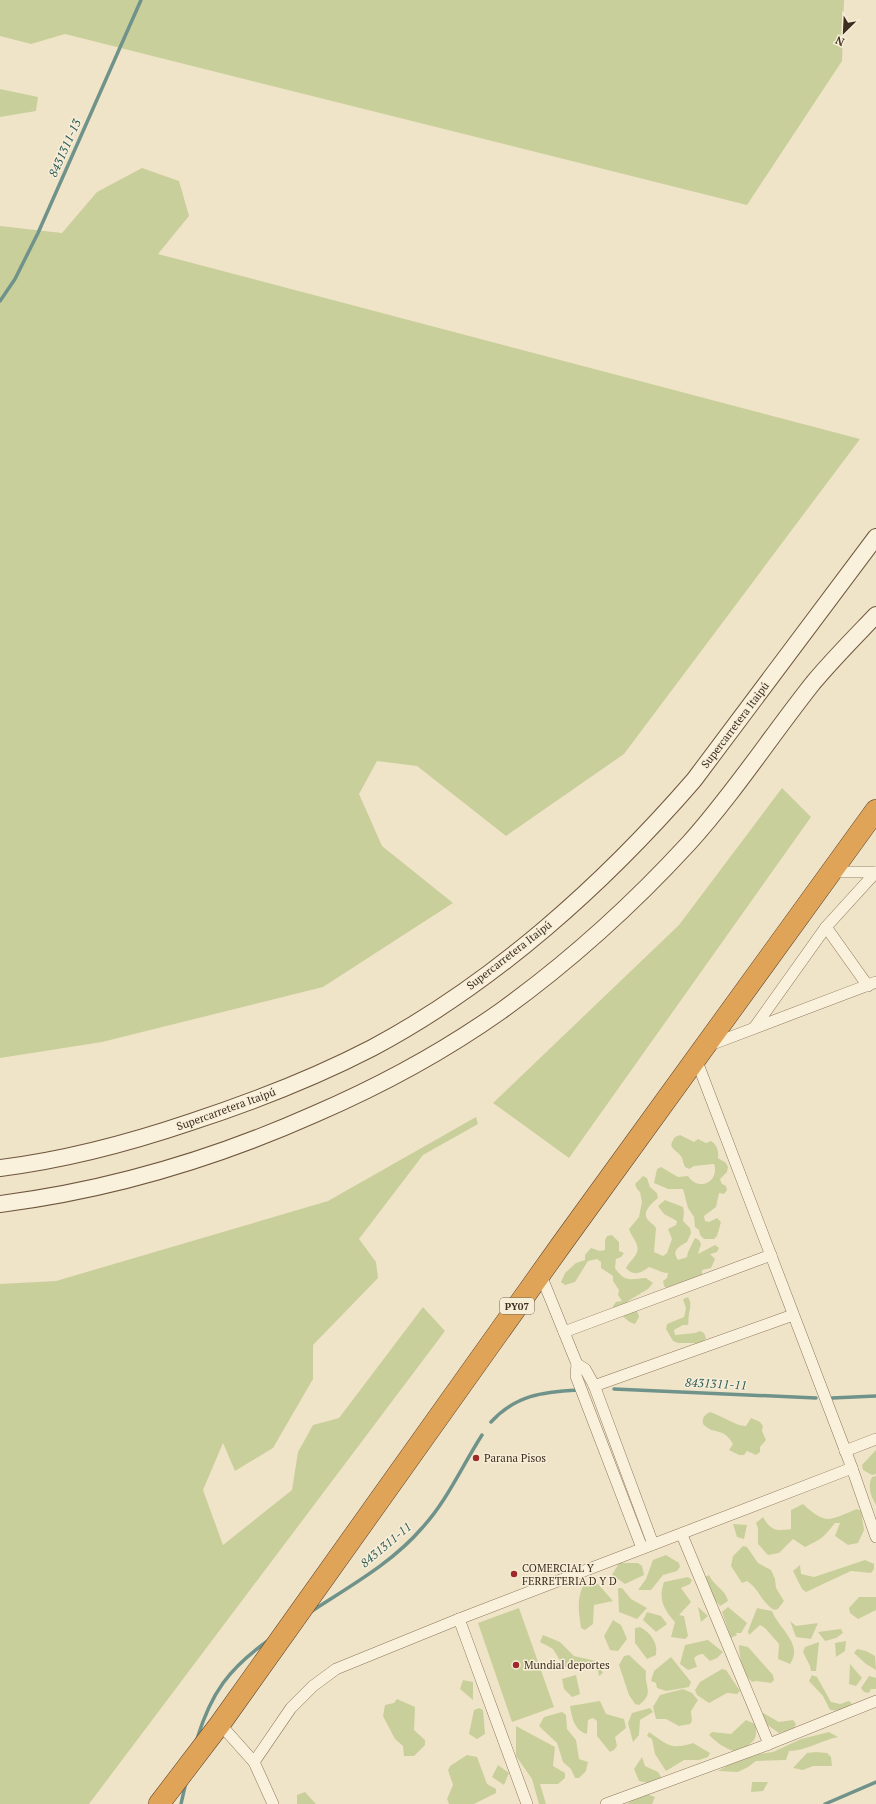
<svg xmlns="http://www.w3.org/2000/svg" width="876" height="1804" font-family="'PT Serif',serif">
	<rect width="100%" height="100%" fill="#f0e4c8"/>
	<!-- green -->
	<g fill="#c9cf9b">
		<path d="M0,0H844L842,61L747,205L65,34L31,44L0,36Z"/>
		<path d="M0,89L38,97L36,111L0,117Z"/>
		<path d="M142,168L179,181L189,216L158,254L860,439L624,754L506,836L417,766L377,761L359,794L382,846L453,903L323,987L102,1042L0,1058V226L62,233L97,192Z"/>
		<path d="M782,788L811,817L569,1158L493,1103L679,925Z"/>
		<path d="M476,1117L478,1124L423,1155L359,1239L376,1262L378,1278L313,1345V1379L273,1448L235,1471L223,1443L203,1490L223,1545L292,1490L298,1452L313,1425L339,1418L423,1307L445,1331L89,1804H0V1284L56,1281L328,1201Z"/>
		<path d="M680,1135L694,1142L698,1139L706,1143L711,1141C717,1145 719,1151 718,1158L726,1163L728,1167L727,1172L720,1179L722,1184L726,1186L727,1190L724,1194L719,1193L716,1207L704,1216L705,1221L709,1222L717,1218L721,1222L717,1236L714,1239H704L700,1235L699,1230L695,1227L694,1217L688,1208L683,1189H668L654,1183L657,1169L661,1167L678,1177L688,1176C698,1192 720,1182 714,1164L694,1166L689,1169L685,1167C683,1163 683,1158 680,1155C674,1148 667,1148 675,1137Z"/>
		<path d="M643,1176L647,1178L650,1187L657,1193L658,1198C652,1203 640,1213 649,1221C652,1224 654,1225 656,1228L654,1252L663,1256L667,1253L672,1239L668,1229L676,1225L677,1221L664,1214L658,1206L665,1200L683,1207L684,1212L683,1221L690,1228L691,1233L687,1242C679,1247 671,1250 678,1260L687,1257L688,1252L695,1238L699,1240L701,1244L698,1254L715,1245L719,1248L717,1252L710,1254L715,1259L711,1268L702,1270V1275L683,1282L682,1287L668,1289L664,1286L663,1281L667,1278L668,1273C661,1273 656,1269 649,1267C641,1273 634,1277 626,1268C629,1261 640,1255 637,1246C636,1240 631,1236 629,1229L639,1217L642,1202L640,1192L637,1189L635,1184Z"/>
		<path d="M612,1235L619,1242V1251L624,1253L621,1257L616,1259L615,1268C625,1283 631,1279 646,1278L653,1283L648,1289L628,1301L627,1303C633,1307 638,1310 639,1317L635,1324C626,1322 622,1313 613,1309V1306L616,1302L622,1301L618,1295L619,1290L613,1281V1276L601,1268V1262L597,1259L588,1261L575,1282L565,1285L561,1282L565,1273L576,1263L585,1260V1255L591,1248L600,1251L605,1250V1240L607,1236Z"/>
		<path d="M688,1297C692,1304 690,1307 689,1314C688,1318 689,1321 688,1325H683L674,1330L675,1335L695,1333L700,1331L704,1333L706,1338L703,1343H678L673,1341L666,1329L667,1324L684,1317L686,1308L683,1299Z"/>
		<path d="M710,1412C721,1415 737,1427 746,1426L751,1418L760,1422L763,1426L762,1431L766,1440L760,1447V1452L756,1455L747,1451L744,1455H739L729,1450L733,1444C723,1426 714,1436 703,1424C702,1418 704,1415 710,1412Z"/>
		<path d="M876,1450V1474L872,1475L863,1470L862,1465Z"/>
		<path d="M876,1476V1505C871,1497 867,1486 872,1477Z"/>
		<path d="M803,1504C827,1526 829,1520 857,1509L861,1511L864,1530L858,1543L848,1545L835,1536L840,1523H835C824,1537 822,1539 805,1547L793,1539L779,1553L768,1555L758,1544V1528L756,1523L763,1517C771,1531 776,1531 791,1529V1510Z"/>
		<path d="M733,1524L747,1525L744,1539L737,1537Z"/>
		<path d="M743,1546L747,1547L758,1563L771,1570L775,1579L776,1588L784,1601L778,1609L774,1610C760,1601 761,1591 747,1581L742,1583L731,1566L733,1556Z"/>
		<path d="M666,1555L679,1563L680,1567L677,1571L663,1575L651,1590H638L646,1579L653,1560Z"/>
		<path d="M865,1560L874,1564V1569L871,1573L851,1571L806,1592L802,1589L793,1571L800,1565L801,1574L814,1577Z"/>
		<path d="M619,1563H638L642,1566L644,1575L625,1584L612,1575Z"/>
		<path d="M709,1575C713,1585 726,1590 728,1601L720,1606L704,1586L705,1577Z"/>
		<path d="M688,1577L692,1580L690,1584L681,1588L691,1602L679,1615L684,1616L688,1636L685,1639L671,1637L675,1622C664,1610 658,1599 664,1582Z"/>
		<path d="M584,1584H598L613,1601L594,1605L593,1624L585,1630L581,1628C579,1612 576,1599 584,1584Z"/>
		<path d="M618,1588H622L631,1599L647,1608L637,1619L619,1612Z"/>
		<path d="M859,1597H876V1610L858,1619L850,1613L849,1608Z"/>
		<path d="M698,1607L708,1616L701,1622Z"/>
		<path d="M728,1607L747,1623L741,1633H736L737,1635L731,1638L722,1612Z"/>
		<path d="M519,1608L554,1707L512,1722L478,1623Z"/>
		<path d="M757,1608L772,1611C778,1628 804,1644 790,1664L778,1659L779,1644L765,1628L760,1625L749,1635L748,1631Z"/>
		<path d="M647,1612L661,1616L667,1624L656,1632L643,1620Z"/>
		<path d="M613,1620L621,1625L627,1639L618,1651L610,1650L604,1636Z"/>
		<path d="M790,1621L796,1626L818,1623L811,1639L796,1637Z"/>
		<path d="M640,1627C651,1633 658,1643 656,1655L647,1659L635,1643V1628Z"/>
		<path d="M841,1629L843,1633L836,1638L825,1641L818,1632Z"/>
		<path d="M543,1635L560,1642L574,1656L596,1661L603,1673L599,1676L598,1671L589,1667H564L553,1649L540,1642Z"/>
		<path d="M708,1640L723,1652L717,1658L710,1661L703,1654L698,1655L694,1658L697,1667L688,1670L680,1664L685,1645Z"/>
		<path d="M846,1641L845,1651L836,1657L835,1643Z"/>
		<path d="M819,1642L816,1671H811L810,1666L803,1652L805,1647Z"/>
		<path d="M739,1645L748,1647L773,1675L774,1680L771,1683L756,1681L752,1682C743,1674 739,1657 739,1645Z"/>
		<path d="M857,1649L866,1651L875,1656L876,1670L866,1664L854,1653Z"/>
		<path d="M629,1655L646,1671C644,1688 655,1693 639,1705L635,1704L629,1695L619,1665L624,1656Z"/>
		<path d="M671,1657L691,1682L689,1687L666,1691L657,1688L656,1683L651,1681L654,1671Z"/>
		<path d="M850,1664L862,1678L856,1686L849,1684Z"/>
		<path d="M722,1669L726,1670L740,1691L737,1694L727,1693L709,1703L697,1695L695,1690L700,1682Z"/>
		<path d="M576,1675L580,1694L572,1697L564,1689L562,1679Z"/>
		<path d="M812,1675L817,1677L831,1702L840,1704L849,1701L852,1704L840,1711L830,1710L823,1696L809,1681Z"/>
		<path d="M869,1676L876,1678V1689H871L869,1693L864,1692L861,1688Z"/>
		<path d="M463,1680L473,1682V1700L460,1689Z"/>
		<path d="M683,1689L692,1693L698,1700L691,1711L692,1721L690,1724L679,1726L666,1719H656L653,1707L660,1695Z"/>
		<path d="M397,1699L415,1707L414,1730L425,1740V1745L414,1756H404L403,1746L395,1739L383,1716L385,1705L394,1703Z"/>
		<path d="M600,1701L606,1714L624,1719L626,1728L615,1737L617,1746L614,1750L610,1752L597,1736V1721L593,1718L588,1720L587,1734C574,1730 572,1718 570,1706Z"/>
		<path d="M479,1708L483,1710L485,1734L477,1739L469,1734L474,1710Z"/>
		<path d="M650,1708L653,1712L640,1720L639,1735L633,1742L628,1723L632,1713Z"/>
		<path d="M562,1712L566,1715L567,1729L576,1740L579,1759L588,1762L586,1771L579,1778H575L571,1769L563,1762L557,1743L539,1726L544,1717Z"/>
		<path d="M763,1713L779,1722L793,1720L796,1724L794,1728L779,1733L763,1722Z"/>
		<path d="M746,1720L755,1724C759,1741 752,1741 741,1752C729,1752 717,1743 709,1735L712,1732L731,1734Z"/>
		<path d="M516,1726L555,1747L553,1766L565,1773V1778L558,1784H540L546,1804H539L532,1779L516,1756Z"/>
		<path d="M649,1732C668,1745 670,1750 693,1743L710,1753L708,1757L699,1760H684L666,1771L655,1754L652,1739L647,1736Z"/>
		<path d="M829,1732L838,1737C822,1740 806,1751 789,1751L786,1760L756,1761L748,1767L738,1772L718,1771L744,1756L773,1752L801,1739Z"/>
		<path d="M816,1752L827,1753L831,1757L832,1766H813L803,1770L793,1768L807,1753Z"/>
		<path d="M467,1755L477,1757L487,1784L496,1789V1793L474,1804H449L447,1799L453,1785L448,1770L450,1766Z"/>
		<path d="M642,1757L645,1766L658,1772L663,1780L660,1785L639,1781L634,1769Z"/>
		<path d="M498,1765L509,1773L504,1785L492,1777Z"/>
		<path d="M752,1782H768L763,1791L751,1792Z"/>
		<path d="M305,1792L316,1804H297V1795Z"/>
		<path d="M646,1794L655,1797L652,1804H627L637,1797Z"/>
	</g>
	<g fill="none" stroke-linecap="round" stroke-linejoin="round">
		<!-- stream -->
		<g stroke="#6f938a" stroke-width="3.5">
			<path d="M0,301L15,279L38,233L141,0"/>
			<path d="M614,1389L816,1398"/>
			<path d="M832,1398L876,1396"/>
			<path d="M491,1422C516,1395 542,1392 578,1390"/>
			<path d="M312,1611C350,1586 392,1563 422,1528C447,1501 462,1466 482,1435"/>
			<path d="M197,1739C211,1693 229,1668 269,1640"/>
			<path d="M181,1804L186,1782"/>
			<path d="M825,1804L876,1782"/>
		</g>
		<defs>
			<g id="street">
				<path d="M831,872H876"/>
				<path d="M868,986L826,927L876,872"/>
				<path d="M754,1028L826,927"/>
				<path d="M710,1045L876,982"/>
				<path d="M696,1059L852,1468L876,1537"/>
				<path d="M540,1273L577,1364L585,1369L594,1385L653,1544"/>
				<path d="M564,1332L771,1255"/>
				<path d="M577,1364L576,1376L642,1548"/>
				<path d="M594,1386L793,1315"/>
				<path d="M845,1451L876,1439"/>
				<path d="M682,1535L769,1744"/>
				<path d="M459,1619L527,1804"/>
				<path d="M220,1724L254,1762L273,1804"/>
				<path d="M254,1762L291,1708L313,1686L336,1669L459,1619L852,1468"/>
				<path d="M606,1804L769,1744L876,1701"/>
			</g>
			<g id="secondary">
				<path d="M0,1168C65,1160 129,1143 191,1122C252,1102 314,1078 372,1048C494,983 604,884 694,780L876,537"/>
				<path d="M0,1204C110,1190 214,1159 315,1114C380,1086 443,1052 501,1011C569,962 632,905 689,843C734,793 771,736 813,683C833,659 855,637 876,615"/>
			</g>
			<path id="highway" d="M159,1804L220,1724L561,1245L876,810"/>
		</defs>
		<!-- street casing -->
		<use href="#street" stroke="#8d765c" stroke-width="12"/>
		<!-- secondary casing -->
		<use href="#secondary" stroke="#6f573f" stroke-width="18"/>
		<!-- highway casing -->
		<use href="#highway" stroke="#5b4430" stroke-width="22"/>
		<!-- street -->
		<use href="#street" stroke="#faf1dc" stroke-width="11"/>
		<!-- secondary -->
		<use href="#secondary" stroke="#faf1dc" stroke-width="16"/>
		<!-- highway -->
		<use href="#highway" stroke="#e0a458" stroke-width="21"/>
	</g>
	<!-- markers -->
	<g fill="#9e2a2b" stroke="#f7eed8" stroke-width="1.5">
		<circle cx="476" cy="1458" r="4"/>
		<circle cx="514" cy="1574" r="4"/>
		<circle cx="516" cy="1665" r="4"/>
	</g>
	<g text-anchor="middle" stroke-width="3" stroke-linejoin="round" paint-order="stroke">
		<!-- shield labels -->
		<rect fill="#f7eed8" stroke="#756857" stroke-width="1" x="500" y="1298" width="34" height="16" rx="3"/>
		<g font-size="10" font-weight="bold" fill="#3d2e20">
			<text x="517" y="1310">PY07</text>
		</g>
		<!-- street labels -->
		<g font-size="11" fill="#3d2e20" stroke="#f7eed8">
			<text transform="translate(735 725) rotate(-53)" y="4">Supercarretera Itaipú</text>
			<text transform="translate(509 955) rotate(-38)" y="4">Supercarretera Itaipú</text>
			<text transform="translate(226 1109) rotate(-20)" y="4">Supercarretera Itaipú</text>
		</g>
		<!-- poi labels -->
		<g font-size="11" fill="#3d2e20" stroke="#f7eed8" text-anchor="start">
			<text x="484" y="1462">Parana Pisos</text>
			<text x="522" y="1572">COMERCIAL Y<tspan x="522" dy="13">FERRETERIA D Y D</tspan></text>
			<text x="524" y="1669">Mundial deportes</text>
		</g>
		<!-- water labels -->
		<g font-size="12" font-style="italic" fill="#2f5d5a" stroke="#f7eed8">
			<text transform="translate(65 148) rotate(-66)" y="4">8431311-13</text>
			<text transform="translate(716 1384) rotate(3)" y="4">8431311-11</text>
			<text transform="translate(386 1545) rotate(-40)" y="4">8431311-11</text>
		</g>
	</g>
	<!-- north arrow -->
	<g transform="translate(844 32) rotate(204)" stroke="#f7eed8" stroke-width="3" paint-order="stroke">
	<path d="M0-3L7 15L0 10L-7 15Z" fill="#3d2e20"/>
	<text y="-6" font-size="11" font-weight="bold" text-anchor="middle" fill="#3d2e20">N</text>
	</g>
</svg>
